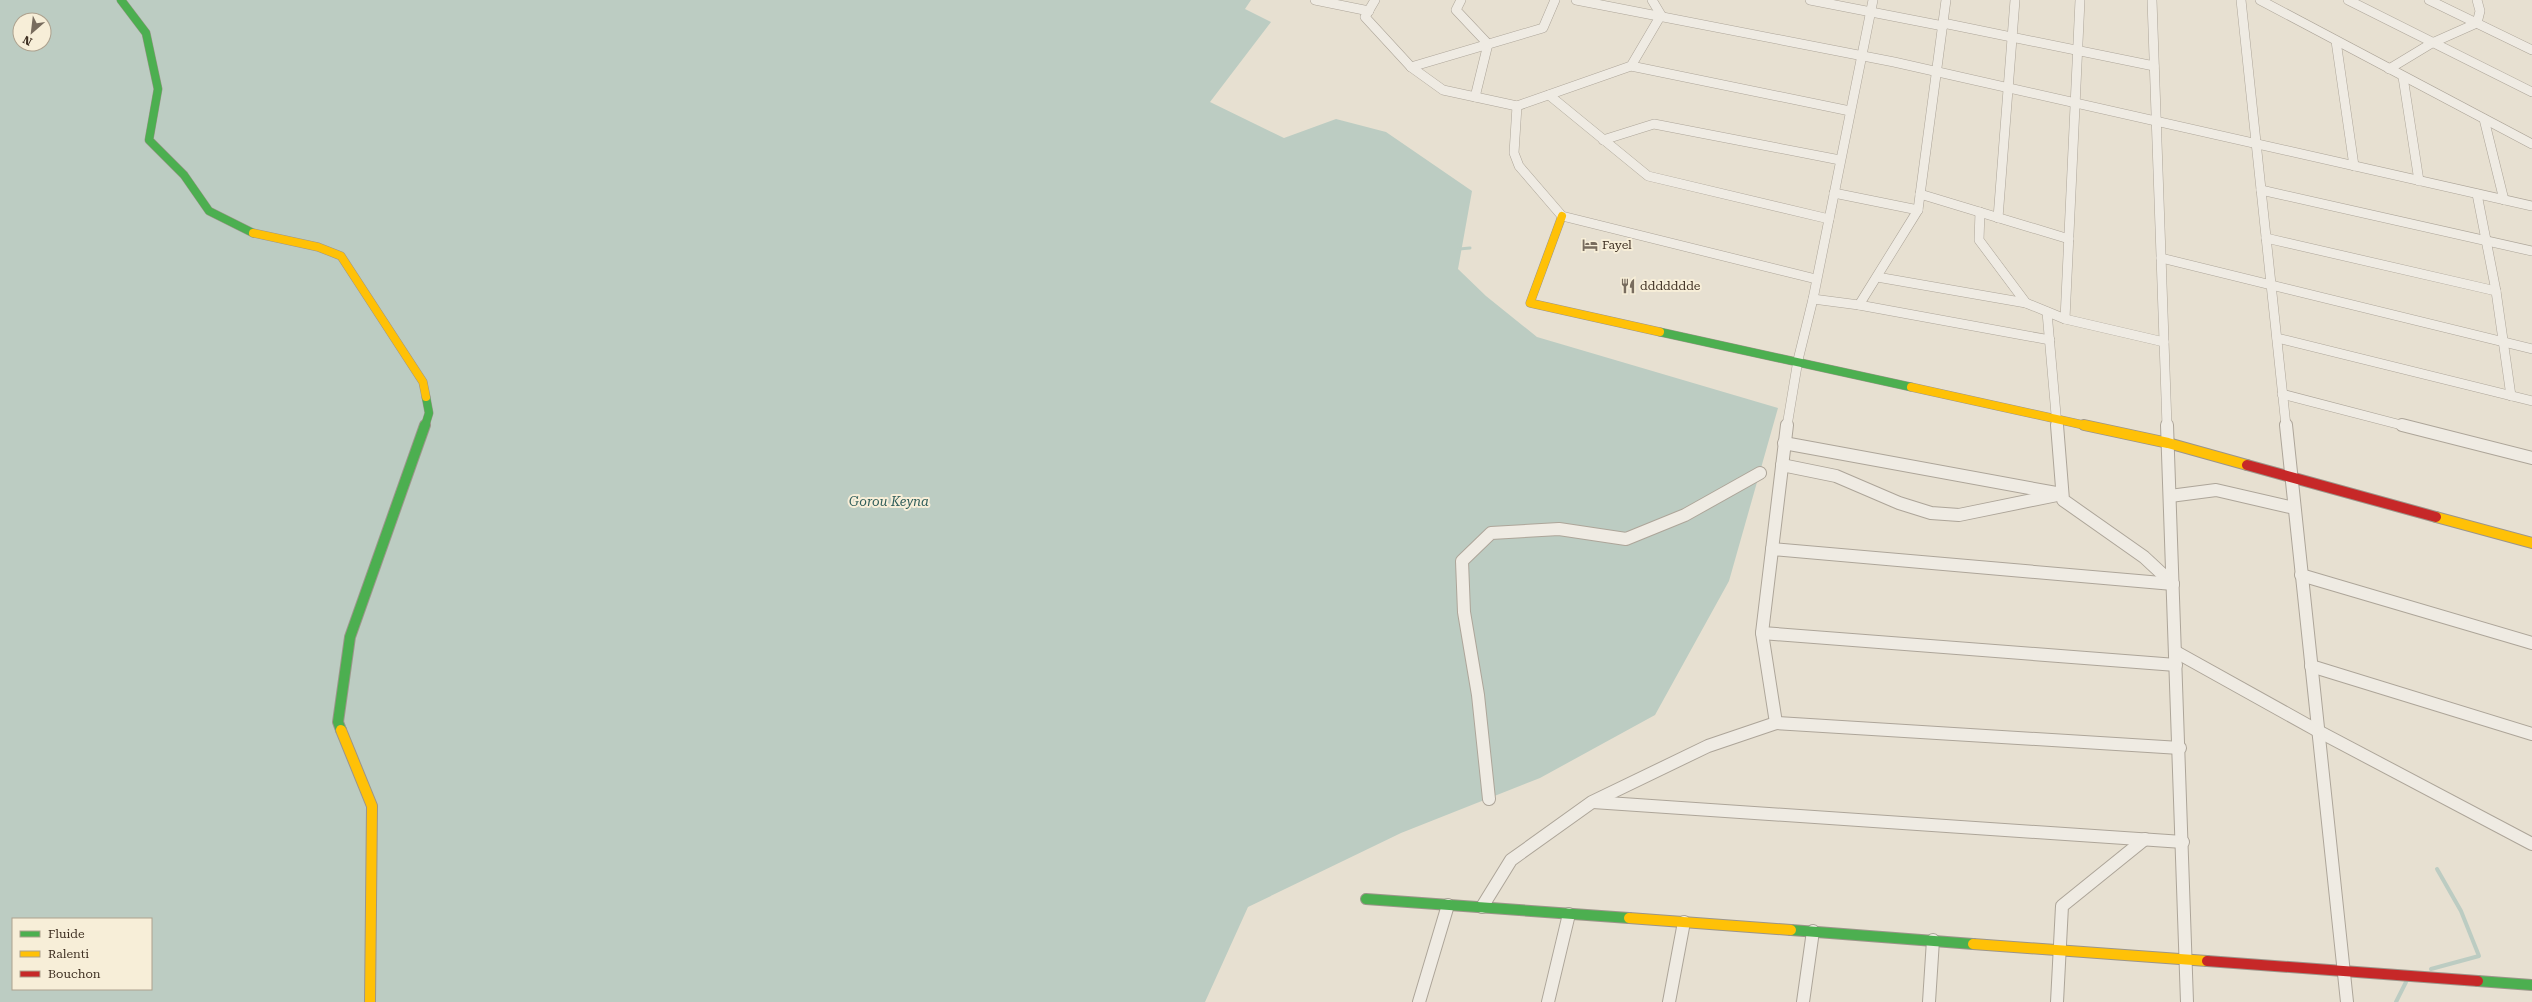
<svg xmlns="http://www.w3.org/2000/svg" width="2532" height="1002" font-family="'Roboto Serif',serif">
	<rect width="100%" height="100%" fill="#e7e0d1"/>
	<!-- water -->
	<path fill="#bcccc2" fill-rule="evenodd" d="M0,0H1251L1245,9L1271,22L1210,102L1284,138L1336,119L1386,132L1472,191L1458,269L1486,296L1537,337L1778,408L1729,581L1655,715L1540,778L1401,833L1248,907L1205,1002H0ZM20,20H44V44H20ZM13,919H151V989H13Z"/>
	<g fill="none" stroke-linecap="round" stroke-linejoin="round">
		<!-- stream-far1 -->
		<path stroke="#bcccc2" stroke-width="3" d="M1459,249L1470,248"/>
		<!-- stream -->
		<g stroke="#bcccc2" stroke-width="4">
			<path d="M2431,969L2479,956L2461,911L2437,869"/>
			<path d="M2396,1002L2406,982"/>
		</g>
		<defs>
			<g id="street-far1">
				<path d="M1315,0L1369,11"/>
				<path d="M1375,0L1365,17L1411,67L1543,28L1555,0"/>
				<path d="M1461,0L1456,10L1488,44L1475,97"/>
				<path d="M1576,0L1894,62L2532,206"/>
				<path d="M1810,0L1943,26"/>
				<path d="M2152,0L2167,426"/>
				<path d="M2241,0L2286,426"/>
				<path d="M2260,0L2532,144"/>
				<path d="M2348,0L2532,92"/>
				<path d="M2429,0L2532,50"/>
				<path d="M1943,23L2154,66"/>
				<path d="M2336,41L2354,166"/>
				<path d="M1631,66L1661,15L1652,0"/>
				<path d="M1411,67L1443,90L1517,106L1631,66L1850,111"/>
				<path d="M2389,69L2432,43L2477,23L2480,11L2477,0"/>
				<path d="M2403,77L2419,181"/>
				<path d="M1549,95L1648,176L1829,219"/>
				<path d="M1517,106L1514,153L1519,166L1562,216L1816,279"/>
				<path d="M2484,119L2504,200"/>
				<path d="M1603,140L1654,124L1840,160"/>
				<path d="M2261,190L2532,251"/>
				<path d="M1834,193L1918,210"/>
				<path d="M1920,194L2069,239"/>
				<path d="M2477,194L2496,291L2511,396"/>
				<path d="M1980,212L1979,240L2026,303"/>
				<path d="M1998,218L2015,0"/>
				<path d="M2266,238L2496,291"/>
				<path d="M2161,258L2532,349"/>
				<path d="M1877,277L2026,303L2065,319L2164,342"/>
				<path d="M1813,299L1859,305L2050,340"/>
				<path d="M1859,305L1918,210L1946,0"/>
				<path d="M2047,312L2057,426"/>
				<path d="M2065,319L2080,0"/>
				<path d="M2277,338L2532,401"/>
				<path d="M2282,394L2405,426"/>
				<path d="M1787,426L1798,360L1813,299L1873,0"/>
			</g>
			<g id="street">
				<path d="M2057,425L2063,500L2144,557L2173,584"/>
				<path d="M2167,425L2187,1002"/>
				<path d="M2286,425L2347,1002"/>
				<path d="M2402,425L2532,458"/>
				<path d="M1784,443L2056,493"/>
				<path d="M1782,465L1836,476L1899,503L1931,513L1959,515L2062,494"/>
				<path d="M2170,496L2216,490L2294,508"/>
				<path d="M1772,549L2173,584"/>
				<path d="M2301,575L2532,643"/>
				<path d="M1762,633L2176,665"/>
				<path d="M2176,652L2318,731L2532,844"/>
				<path d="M2311,666L2532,734"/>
				<path d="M1776,723L2180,748"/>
				<path d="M1489,799L1478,695L1464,612L1462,561L1491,533L1559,529L1626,539L1685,515L1760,473"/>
				<path d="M1593,802L2183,842"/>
				<path d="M1482,907L1511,860L1592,802L1708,746L1776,723L1762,633L1787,425"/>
				<path d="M1419,1002L1448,905"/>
				<path d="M1548,1002L1569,914"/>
				<path d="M1669,1002L1684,922"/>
				<path d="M1803,1002L1813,931"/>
				<path d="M1929,1002L1933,940"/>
				<path d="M2057,1002L2062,906L2145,839"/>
			</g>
			<g id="fast-far1">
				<path d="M121,0L146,33L158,89L149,140L184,175L209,211L253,233"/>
				<path d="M1660,332L1911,387"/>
				<path d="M425,426L429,413L426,397"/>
			</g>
			<g id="fast">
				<path d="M341,730L338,722L350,637L425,425"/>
				<path d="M1366,899L1629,918"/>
				<path d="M1791,930L1973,944"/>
				<path d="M2478,981L2532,985"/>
			</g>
			<g id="slow-far1">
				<path d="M1562,216L1530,303L1660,332"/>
				<path d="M253,233L318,247L341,256L423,382L426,397"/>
				<path d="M1911,387L2088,426"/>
			</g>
			<g id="slow">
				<path d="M2084,425L2168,443L2247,465"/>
				<path d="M2436,517L2532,543"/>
				<path d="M341,730L372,806L370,1002"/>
				<path d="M1629,918L1791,930"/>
				<path d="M1973,944L2207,961"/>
			</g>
			<g id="jam">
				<path d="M2247,465L2436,517"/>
				<path d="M2207,961L2478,981"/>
			</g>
		</defs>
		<!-- street-far1 casing -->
		<use href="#street-far1" stroke="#ada599" stroke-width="10"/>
		<!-- street casing -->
		<use href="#street" stroke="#ada599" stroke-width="14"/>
		<!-- fast-far1 casing -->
		<use href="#fast-far1" stroke="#9c958a" stroke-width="9"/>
		<!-- fast casing -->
		<use href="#fast" stroke="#9c958a" stroke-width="12"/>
		<!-- slow-far1 casing -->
		<use href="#slow-far1" stroke="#9c958a" stroke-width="9"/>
		<!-- slow casing -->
		<use href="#slow" stroke="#9c958a" stroke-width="12"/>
		<!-- jam casing -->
		<use href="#jam" stroke="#9c958a" stroke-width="12"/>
		<!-- street-far1 -->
		<use href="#street-far1" stroke="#efebe3" stroke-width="9"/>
		<!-- street -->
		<use href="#street" stroke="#efebe3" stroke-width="12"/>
		<!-- fast-far1 -->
		<use href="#fast-far1" stroke="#4caf50" stroke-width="8"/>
		<!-- fast -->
		<use href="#fast" stroke="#4caf50" stroke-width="10"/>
		<!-- slow-far1 -->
		<use href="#slow-far1" stroke="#ffc107" stroke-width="8"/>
		<!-- slow -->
		<use href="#slow" stroke="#ffc107" stroke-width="10"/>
		<!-- jam -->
		<use href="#jam" stroke="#c62828" stroke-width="10"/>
	</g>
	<!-- icons -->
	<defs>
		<symbol id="hotel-bare" viewBox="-9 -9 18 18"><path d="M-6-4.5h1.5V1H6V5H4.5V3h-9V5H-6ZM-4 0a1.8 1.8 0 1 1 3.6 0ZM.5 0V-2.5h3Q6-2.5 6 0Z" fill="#786c5e" stroke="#f7eed8" stroke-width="2.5" paint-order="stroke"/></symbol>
		<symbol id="restaurant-bare" viewBox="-9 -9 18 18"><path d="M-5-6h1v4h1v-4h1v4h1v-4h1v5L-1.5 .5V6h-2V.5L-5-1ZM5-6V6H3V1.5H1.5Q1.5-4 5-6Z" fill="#786c5e" stroke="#f7eed8" stroke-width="2.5" paint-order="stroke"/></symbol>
	</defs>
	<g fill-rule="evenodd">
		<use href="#hotel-bare" x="1579" y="234" width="22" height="22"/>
		<use href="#restaurant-bare" x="1617" y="275" width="22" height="22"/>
	</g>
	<g text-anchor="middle" stroke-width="4" stroke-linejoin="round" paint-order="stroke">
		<!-- poi labels -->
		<g font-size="12" fill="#3d2e20" stroke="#f7eed8" text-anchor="start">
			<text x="1602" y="249">Fayel</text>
			<text x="1640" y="290">ddddddde</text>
		</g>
		<!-- water labels -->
		<g font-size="13" font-style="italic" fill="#2f5d5a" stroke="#f7eed8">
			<text x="889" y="506">Gorou Keyna</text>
		</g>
	</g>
	<!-- legend -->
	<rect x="12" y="918" width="140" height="72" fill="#f7eed8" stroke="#ada18e"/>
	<rect x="20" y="931" width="20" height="6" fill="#4caf50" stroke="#ada18e"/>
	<text x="48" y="938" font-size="12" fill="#3d2e20">Fluide</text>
	<rect x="20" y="951" width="20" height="6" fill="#ffc107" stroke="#ada18e"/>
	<text x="48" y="958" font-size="12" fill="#3d2e20">Ralenti</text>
	<rect x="20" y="971" width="20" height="6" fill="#c62828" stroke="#ada18e"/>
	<text x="48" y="978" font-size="12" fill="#3d2e20">Bouchon</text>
	<!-- north arrow -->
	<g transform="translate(32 32) rotate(208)"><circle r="19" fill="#f7eed8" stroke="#ada18e"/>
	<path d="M0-3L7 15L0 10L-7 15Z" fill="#786c5e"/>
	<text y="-6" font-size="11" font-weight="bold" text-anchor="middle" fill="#3d2e20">N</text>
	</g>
</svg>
